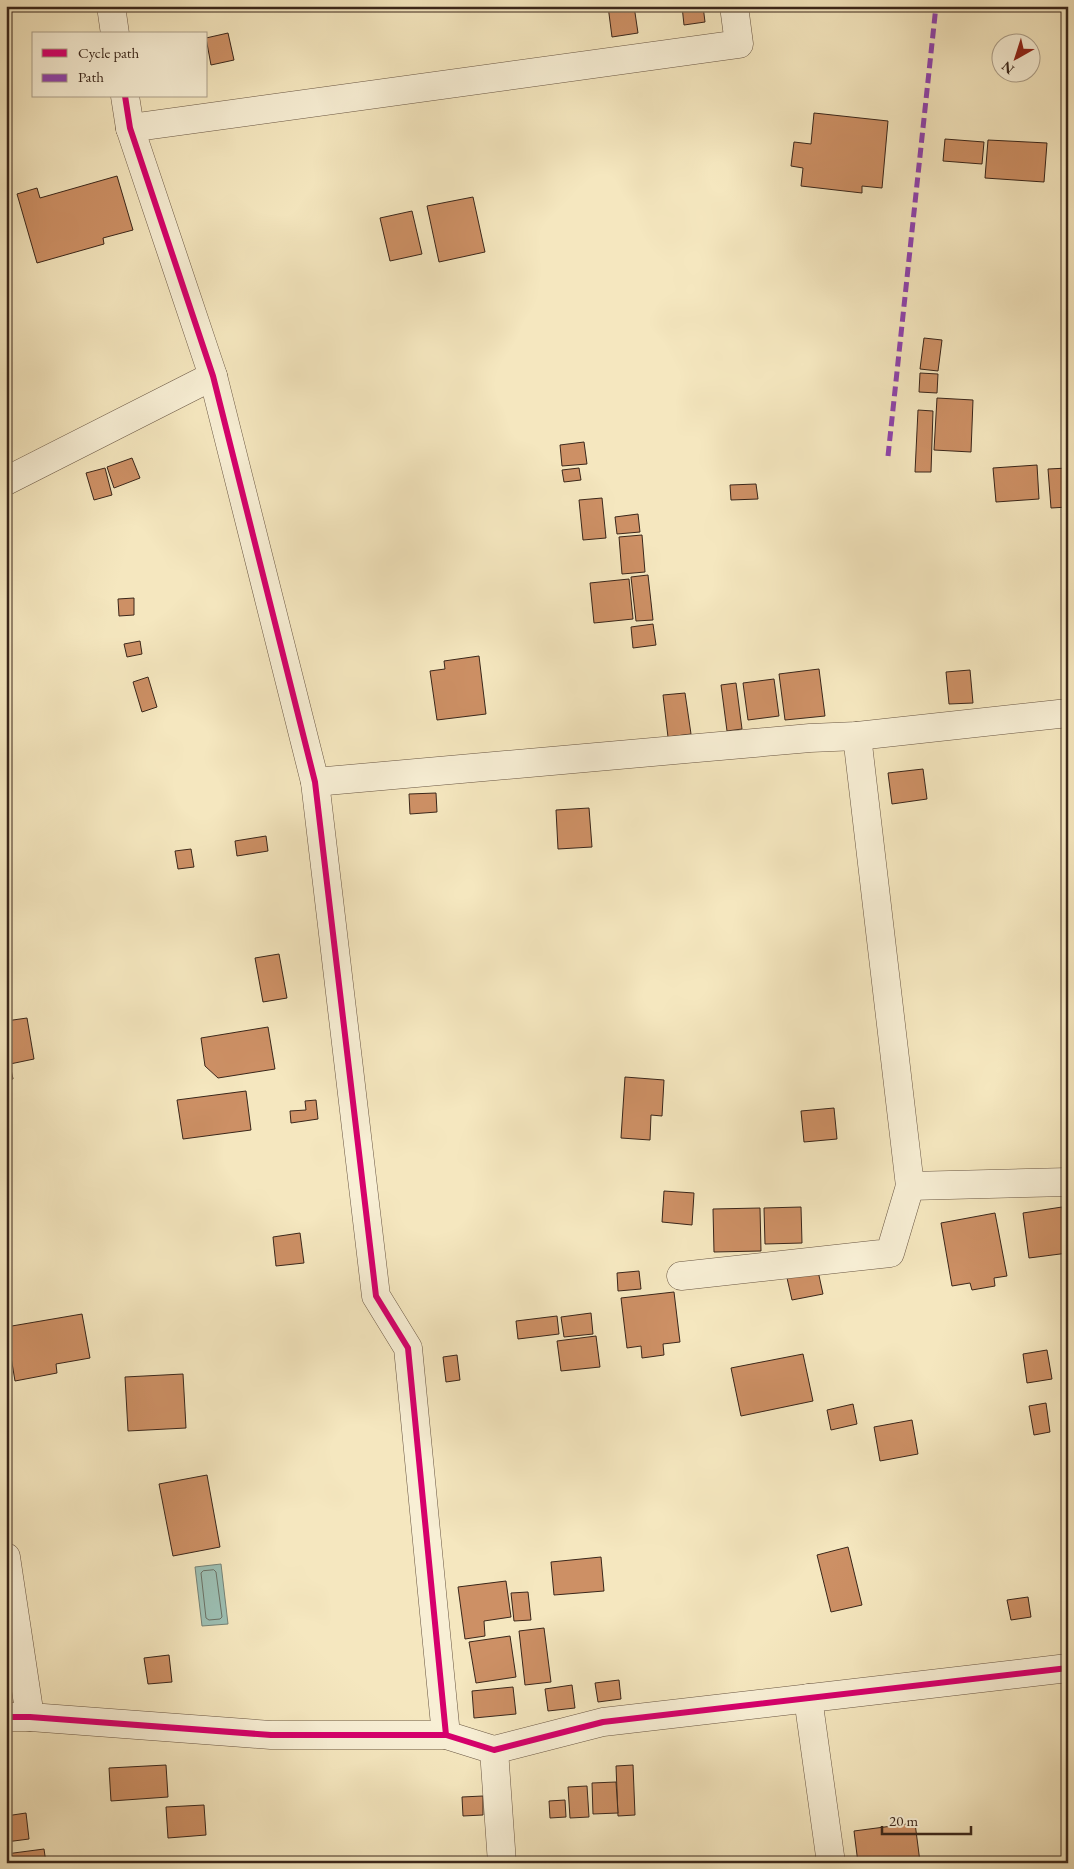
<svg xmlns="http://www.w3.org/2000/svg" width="1074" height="1869" font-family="'EB Garamond',serif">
	<rect width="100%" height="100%" fill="#f5e7bf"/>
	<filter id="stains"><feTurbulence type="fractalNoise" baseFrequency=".004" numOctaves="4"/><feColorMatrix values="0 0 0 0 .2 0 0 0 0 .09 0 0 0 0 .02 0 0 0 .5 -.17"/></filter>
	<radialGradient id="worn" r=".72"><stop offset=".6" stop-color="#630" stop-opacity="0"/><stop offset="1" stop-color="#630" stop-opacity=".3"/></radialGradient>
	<!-- water -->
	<path fill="#9cbfb3" stroke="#758276" d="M221,1564L228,1624L202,1626L195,1567Z"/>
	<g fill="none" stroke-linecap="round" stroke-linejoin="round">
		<!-- shore -->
		<path stroke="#6b7266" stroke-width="1" d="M214,1570L216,1572L222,1617L220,1619L209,1620L206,1618L201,1573L203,1571Z"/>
	</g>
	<!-- building -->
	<g fill="#cd9065" stroke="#3a261a">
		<path d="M608,6H634L638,33L612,37Z"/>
		<path d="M682,6H703L705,22L684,25Z"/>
		<path d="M228,33L234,60L211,65L206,38Z"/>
		<path d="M814,113L888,121L882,188L862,186V193L801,186L803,168L791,166L794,142L811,144Z"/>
		<path d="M945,139L984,142L982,164L943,161Z"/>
		<path d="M988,140L1047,143L1044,182L985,178Z"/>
		<path d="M117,176L133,230L103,238L104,244L37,263L17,194L37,188L40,198Z"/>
		<path d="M473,197L485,252L439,262L427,206Z"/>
		<path d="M412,211L422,254L390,261L380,218Z"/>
		<path d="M924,338L942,340L938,371L920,369Z"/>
		<path d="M920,373L938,374L937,393L919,392Z"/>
		<path d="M937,398L973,400L971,452L934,450Z"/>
		<path d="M918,410L933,411L931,472H915Z"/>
		<path d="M584,442L587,464L562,466L560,445Z"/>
		<path d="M132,458L140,478L114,488L107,467Z"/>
		<path d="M1037,465L1039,499L996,502L993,468Z"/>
		<path d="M105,468L112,495L94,500L86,473Z"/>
		<path d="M579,468L581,480L564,482L562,470Z"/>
		<path d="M1068,468V507L1051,508L1048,469Z"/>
		<path d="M756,484L758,499L731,500L730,485Z"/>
		<path d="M602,498L606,538L583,540L579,500Z"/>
		<path d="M638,514L640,532L617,534L615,517Z"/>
		<path d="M642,535L645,572L622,574L619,537Z"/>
		<path d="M648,575L653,620L636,621L631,577Z"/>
		<path d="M629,579L633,619L594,623L590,583Z"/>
		<path d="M134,598V615L119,616L118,599Z"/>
		<path d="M653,624L656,645L633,648L631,627Z"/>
		<path d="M140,641L142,654L127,657L124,644Z"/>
		<path d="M479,656L486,714L437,720L430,671L445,669L444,661Z"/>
		<path d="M819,669L825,716L785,720L779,674Z"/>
		<path d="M970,670L973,703L949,704L946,672Z"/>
		<path d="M148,677L157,707L142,712L133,682Z"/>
		<path d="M774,679L779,716L748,720L743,683Z"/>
		<path d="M736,683L742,729L727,731L721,685Z"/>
		<path d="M685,693L691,734L668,737L663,695Z"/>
		<path d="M923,769L927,799L892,804L888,773Z"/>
		<path d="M436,793L437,812L410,814L409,794Z"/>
		<path d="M589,808L592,847L558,849L556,810Z"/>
		<path d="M266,836L268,851L237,856L235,841Z"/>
		<path d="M191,849L194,867L178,869L175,851Z"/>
		<path d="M279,954L287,998L263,1002L255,958Z"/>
		<path d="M27,1018L34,1059L10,1064L13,1079L6,1080V1021Z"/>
		<path d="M268,1027L275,1069L218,1078L205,1066L201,1038Z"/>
		<path d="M625,1077L664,1080L662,1116L651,1115L650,1140L621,1138Z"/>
		<path d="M246,1091L251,1130L183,1139L177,1100Z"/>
		<path d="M316,1100L318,1119L291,1123L290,1111L306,1110L305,1101Z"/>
		<path d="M834,1108L837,1139L804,1142L801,1111Z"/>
		<path d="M664,1191L694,1193L692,1225L662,1222Z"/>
		<path d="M801,1207L802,1243L765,1244L764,1208Z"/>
		<path d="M1062,1207L1068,1253L1029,1258L1023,1213Z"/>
		<path d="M760,1208L761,1251L714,1252L713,1209Z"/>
		<path d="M995,1213L1007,1276L994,1278L995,1286L972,1290L970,1283L952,1286L941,1223Z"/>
		<path d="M300,1233L304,1263L276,1266L273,1237Z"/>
		<path d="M639,1271L641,1289L618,1291L617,1273Z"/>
		<path d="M818,1271L823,1294L792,1300L787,1278Z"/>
		<path d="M674,1292L680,1342L663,1344L664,1355L642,1358L641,1346L627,1348L621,1298Z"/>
		<path d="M591,1313L593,1334L564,1337L561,1317Z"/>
		<path d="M82,1314L90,1358L56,1364L57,1373L15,1381L6,1327Z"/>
		<path d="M557,1316L559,1334L518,1339L516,1321Z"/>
		<path d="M596,1336L600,1367L561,1371L557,1341Z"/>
		<path d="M1047,1350L1052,1379L1027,1383L1023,1354Z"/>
		<path d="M803,1354L813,1401L741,1416L731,1368Z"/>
		<path d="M457,1355L460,1380L446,1382L443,1357Z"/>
		<path d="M183,1374L186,1428L128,1431L125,1377Z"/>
		<path d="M1046,1403L1050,1432L1034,1435L1029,1406Z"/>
		<path d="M853,1404L857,1424L831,1430L827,1410Z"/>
		<path d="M912,1420L918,1454L880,1461L874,1427Z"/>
		<path d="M207,1475L220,1547L173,1556L159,1484Z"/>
		<path d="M848,1547L862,1605L831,1612L817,1555Z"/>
		<path d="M601,1557L604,1591L554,1595L551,1562Z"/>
		<path d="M506,1581L511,1617L484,1621L485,1636L465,1639L458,1587Z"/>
		<path d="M528,1592L531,1620L514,1621L511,1593Z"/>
		<path d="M1028,1597L1031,1617L1011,1620L1007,1600Z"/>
		<path d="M544,1628L551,1682L525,1685L519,1631Z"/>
		<path d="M510,1636L516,1677L476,1683L469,1642Z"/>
		<path d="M169,1655L172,1682L148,1684L144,1658Z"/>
		<path d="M619,1680L621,1699L598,1702L595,1683Z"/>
		<path d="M572,1685L575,1708L548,1711L545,1689Z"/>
		<path d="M513,1687L516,1714L474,1718L472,1691Z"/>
		<path d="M166,1765L168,1797L111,1801L109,1768Z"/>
		<path d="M633,1765L635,1815L618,1816L616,1766Z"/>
		<path d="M616,1782L618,1813L593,1814L592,1783Z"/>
		<path d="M587,1786L589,1817L570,1818L568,1787Z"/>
		<path d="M483,1796V1815L463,1816L462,1797Z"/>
		<path d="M565,1800L566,1817L550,1818L549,1801Z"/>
		<path d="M204,1805L206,1835L168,1838L166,1807Z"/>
		<path d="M26,1813L29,1839L6,1842V1816Z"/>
		<path d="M915,1823L920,1862L858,1863L854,1831Z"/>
		<path d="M44,1849L46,1863H6V1854Z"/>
	</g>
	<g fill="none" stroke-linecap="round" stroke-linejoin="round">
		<defs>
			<g id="minor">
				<path d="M111,6L115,34"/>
				<path d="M125,96L130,128L213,376L315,782L376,1296L408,1348L446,1735"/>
				<path d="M130,128L739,44L734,6"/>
				<path d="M6,481L213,376"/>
				<path d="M857,736L910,1186"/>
				<path d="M315,782L810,738L857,736L1068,713"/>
				<path d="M681,1276L890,1253L910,1186L1068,1182"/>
				<path d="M6,1557L30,1717"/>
				<path d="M808,1698L831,1863"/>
				<path d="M6,1717H30L271,1735H446L494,1750L603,1722L1068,1668"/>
				<path d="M494,1750L502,1863"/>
			</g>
		</defs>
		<!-- minor casing -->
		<use href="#minor" stroke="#695643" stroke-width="29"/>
		<!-- minor -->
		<use href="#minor" stroke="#f8efd5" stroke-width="28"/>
		<!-- quiet -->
		<path stroke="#8e44ad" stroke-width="5" stroke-dasharray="10 5" stroke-linecap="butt" d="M888,456L936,6"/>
		<defs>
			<g id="cycleway">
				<path d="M125,96L130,128L213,376L315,782L376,1296L408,1348L446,1735"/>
				<path d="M6,1717H30L271,1735H446L494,1750L603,1722L1068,1668"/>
			</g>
		</defs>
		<!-- cycleway casing -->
		<use href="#cycleway" stroke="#f8efd5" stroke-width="9"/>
		<!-- cycleway -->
		<use href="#cycleway" stroke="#d6006c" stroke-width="6"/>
	</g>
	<!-- margin -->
	<rect width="1074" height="1869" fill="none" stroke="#f5e7bf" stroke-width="25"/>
	<rect x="8" y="8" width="1059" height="1854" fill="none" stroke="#3a261a" stroke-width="2.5"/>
	<rect x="12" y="12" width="1049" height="1844" fill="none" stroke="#3a261a"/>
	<!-- legend -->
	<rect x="32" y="32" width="175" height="65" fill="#f8efd5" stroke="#ac9f8a"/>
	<rect x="42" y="49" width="25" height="8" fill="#d6006c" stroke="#ac9f8a"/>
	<text x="78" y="58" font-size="15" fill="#3a261a">Cycle path</text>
	<rect x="42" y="74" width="25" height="8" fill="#8e44ad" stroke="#ac9f8a"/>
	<text x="78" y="82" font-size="15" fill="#3a261a">Path</text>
	<!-- north arrow -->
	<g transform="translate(1016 58) rotate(219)"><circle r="24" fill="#f8efd5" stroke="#ac9f8a"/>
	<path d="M0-4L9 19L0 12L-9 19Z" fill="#8f2418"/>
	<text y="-8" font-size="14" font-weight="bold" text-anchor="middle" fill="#3a261a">N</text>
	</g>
	<!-- scale -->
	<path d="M882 1826v8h89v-8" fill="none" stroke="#3a261a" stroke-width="2.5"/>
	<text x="889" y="1826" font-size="15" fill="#3a261a" stroke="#f8efd5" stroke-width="4" paint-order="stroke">20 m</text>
	<rect width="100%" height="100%" filter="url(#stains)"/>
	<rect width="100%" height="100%" fill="url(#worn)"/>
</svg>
